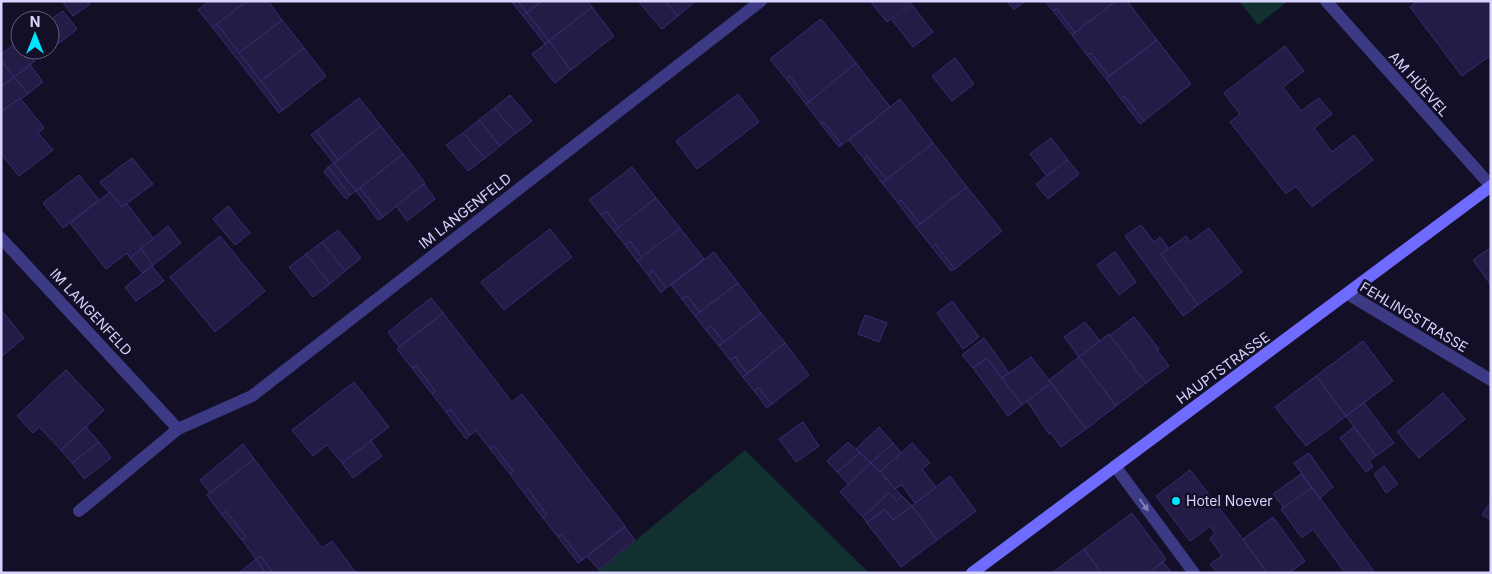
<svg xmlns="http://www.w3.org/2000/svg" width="1492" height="574" font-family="Inter,sans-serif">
	<rect width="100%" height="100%" fill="#130f26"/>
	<!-- green -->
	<g fill="#12302f">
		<path d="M1239,1H1286L1287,2L1258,25Z"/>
		<path d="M745,450L869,573H596Z"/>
	</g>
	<!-- building -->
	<g fill="#241b47" stroke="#3b2d73">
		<path d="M62,1H88L90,4L73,16Z"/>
		<path d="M209,1H247L213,28L198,10Z"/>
		<path d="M247,1H268L282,20L239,53L217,24Z"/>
		<path d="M511,1H518L527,13L523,16Z"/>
		<path d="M518,1H542L527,13Z"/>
		<path d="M542,1H587L592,7L549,41L527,13Z"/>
		<path d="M638,1H665L678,16L662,29Z"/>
		<path d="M665,1H692L693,3L678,16Z"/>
		<path d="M870,1H914L887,22Z"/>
		<path d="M1007,1H1025L1014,10Z"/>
		<path d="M1045,1H1116L1075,33L1057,9L1053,11Z"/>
		<path d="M1116,1H1127L1157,40L1109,76L1091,53L1087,55L1072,35Z"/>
		<path d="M1418,1H1491V55L1462,76L1410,7Z"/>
		<path d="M912,5L933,32L913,47L892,20Z"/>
		<path d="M592,7L614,36L571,70L549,41Z"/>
		<path d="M1057,9L1075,33L1072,35L1053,11Z"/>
		<path d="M63,11L77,29L58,44L50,33V20Z"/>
		<path d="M527,13L549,41L545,44L523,16Z"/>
		<path d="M821,19L856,63L809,102L790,76L786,79L770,59Z"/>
		<path d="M282,20L304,48L261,81L239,53Z"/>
		<path d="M217,24L283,110L279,113L213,28Z"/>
		<path d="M1157,40L1191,84L1144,121L1124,96L1121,99L1106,79Z"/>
		<path d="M19,41L20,50H26L35,61L14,77L1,60V54Z"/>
		<path d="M549,41L571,70L555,83L532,54Z"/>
		<path d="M1285,46L1304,71L1283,87L1301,111L1319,98L1332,114L1314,128L1332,152L1354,135L1373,160L1312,207L1296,186L1286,194L1230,122L1240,114L1224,93Z"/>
		<path d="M304,48L326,76L283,110L261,81Z"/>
		<path d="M1091,53L1109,76L1106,79L1087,55Z"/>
		<path d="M955,58L974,84L952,101L932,76Z"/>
		<path d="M1,60L14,77L1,87Z"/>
		<path d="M856,63L890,107L842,145L824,122L821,124L806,104Z"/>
		<path d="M30,65L43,82L28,94L14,77Z"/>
		<path d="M790,76L809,102L806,104L786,79Z"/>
		<path d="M14,77L28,94L21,99L20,98L1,112V87Z"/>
		<path d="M738,94L759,122L697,169L676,141Z"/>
		<path d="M510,95L532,121L516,133L494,108Z"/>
		<path d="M1124,96L1144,121L1140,124L1121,99Z"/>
		<path d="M20,98L44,128L38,133L53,150L19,176L1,154V112Z"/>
		<path d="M359,98L381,126L338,160L316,131Z"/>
		<path d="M900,99L933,143L887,180L867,156L864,159L849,140Z"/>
		<path d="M494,108L516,133L500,146L479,120Z"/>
		<path d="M479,120L500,146L485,158L463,133Z"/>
		<path d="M824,122L842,145L839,147L821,124Z"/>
		<path d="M381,126L403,154L356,191L334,163Z"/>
		<path d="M316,131L338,160L334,163L311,135Z"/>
		<path d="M463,133L485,158L468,171L446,145Z"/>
		<path d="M1051,138L1068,160L1047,176L1030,154Z"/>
		<path d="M933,143L967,187L920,224L901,200L898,203L882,183Z"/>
		<path d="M403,154L425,183L383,217L360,188Z"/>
		<path d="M867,156L887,180L882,183L864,159Z"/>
		<path d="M132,158L153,184L122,207L100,182Z"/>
		<path d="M1068,160L1079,174L1048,199L1036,184Z"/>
		<path d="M334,163L356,191L350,195L328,167Z"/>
		<path d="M328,167L350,195L346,199L324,172Z"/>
		<path d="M632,167L656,198L619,228L606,211L601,215L589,200Z"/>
		<path d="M79,175L99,200L63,228L43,203Z"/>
		<path d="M424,184L435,199L407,221L396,206Z"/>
		<path d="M967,187L1002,231L955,269L935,244L932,247L916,227Z"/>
		<path d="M360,188L383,217L378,220L356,191Z"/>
		<path d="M110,192L122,207L127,204L154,239L130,258L127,253L106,269L70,223Z"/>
		<path d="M656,198L680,228L642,258L630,241L625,245L614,231Z"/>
		<path d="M901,200L920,224L916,227L898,203Z"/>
		<path d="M228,206L250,233L235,245L213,219Z"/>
		<path d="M606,211L619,228L614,231L601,215Z"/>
		<path d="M1141,225L1154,242L1160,237L1169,249L1161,254L1198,305L1183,316L1125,236Z"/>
		<path d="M168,226L181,243L153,265L141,249Z"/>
		<path d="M680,228L704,259L666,288L653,271L648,275L637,261Z"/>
		<path d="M1209,228L1242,272L1198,305L1161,254L1186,236L1190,242Z"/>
		<path d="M550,229L572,257L504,310L481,282Z"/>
		<path d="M338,230L361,258L345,271L322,242Z"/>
		<path d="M220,236L265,291L215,332L170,277Z"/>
		<path d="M630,241L642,258L637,261L625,245Z"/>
		<path d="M322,242L345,271L330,284L306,254Z"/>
		<path d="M935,244L955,269L951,271L932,247Z"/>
		<path d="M1491,247V285L1473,260Z"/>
		<path d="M141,249L153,265L143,273L130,258Z"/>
		<path d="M714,252L738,283L700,312L687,296L682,299L671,285Z"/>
		<path d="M1115,252L1136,282L1119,295L1097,265Z"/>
		<path d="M306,254L330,284L313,297L289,267Z"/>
		<path d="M152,266L164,281L136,301L125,287Z"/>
		<path d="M653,271L666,288L661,293L648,275Z"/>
		<path d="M738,283L761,313L724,342L711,326L706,330L695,316Z"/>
		<path d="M687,296L700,312L695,316L682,299Z"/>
		<path d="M431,298L443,313L399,347L388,332Z"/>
		<path d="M952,301L979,337L963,349L937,313Z"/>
		<path d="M1,310L24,338L1,357Z"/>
		<path d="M443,313L512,402L522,394L625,526L582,560L561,534L558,537L543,518L547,515L528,489L524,493L510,474L513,471L494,446L490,449L476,431L470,435L450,409L446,412L432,394L435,391L416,366L412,368L397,349Z"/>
		<path d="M761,313L785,343L747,373L735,357L730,360L719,346Z"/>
		<path d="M865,315L887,323L879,342L858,334Z"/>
		<path d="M1134,317L1159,349L1157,350L1169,366L1146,383L1110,335Z"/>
		<path d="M1085,322L1100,341L1079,357L1064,337Z"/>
		<path d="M711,326L724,342L719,346L706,330Z"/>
		<path d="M1109,334L1146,383L1116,406L1079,357Z"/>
		<path d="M984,338L1009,373L1002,378L987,358L973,368L962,355Z"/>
		<path d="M1363,341L1393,381L1346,416L1316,376Z"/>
		<path d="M785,343L809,375L772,404L758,387L754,391L743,377Z"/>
		<path d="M735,357L747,373L743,377L730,360Z"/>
		<path d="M1031,357L1051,383L1022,405L1002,378Z"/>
		<path d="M1079,357L1116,406L1086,429L1049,380Z"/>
		<path d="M987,358L1022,405L1008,416L973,368Z"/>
		<path d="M416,366L435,391L432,394L412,368Z"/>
		<path d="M66,370L104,410L61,450L39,427L33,433L17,416Z"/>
		<path d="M1316,376L1346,416L1306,446L1275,407Z"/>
		<path d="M354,382L389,427L342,463L327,445L313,456L292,430Z"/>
		<path d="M1051,383L1086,429L1061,447L1051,433L1049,434L1027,401Z"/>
		<path d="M758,387L772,404L767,408L754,391Z"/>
		<path d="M1443,393L1465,419L1419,458L1397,432Z"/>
		<path d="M1364,403L1394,443L1376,456L1346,416Z"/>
		<path d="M450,409L470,435L466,439L446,412Z"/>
		<path d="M803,422L819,446L796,462L779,439Z"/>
		<path d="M86,427L99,442L72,463L61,450Z"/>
		<path d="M879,427L893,443L871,463L856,449Z"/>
		<path d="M1354,427L1376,456L1369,461L1373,467L1366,472L1340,438Z"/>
		<path d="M371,441L382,456L353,478L342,463Z"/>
		<path d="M99,442L111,458L84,479L72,463Z"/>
		<path d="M848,442L860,453L837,472L827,461Z"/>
		<path d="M893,443L901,453L880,472L871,463Z"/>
		<path d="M912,443L930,463L922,469L936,487L915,503L902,485L894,489L881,471Z"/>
		<path d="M243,444L254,459L210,493L200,480Z"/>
		<path d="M494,446L513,471L510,474L490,449Z"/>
		<path d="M860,453L871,463L849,485L837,472Z"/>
		<path d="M1309,453L1333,487L1320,498L1294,463Z"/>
		<path d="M254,459L322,548L332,541L356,573H273L260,556L256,559L242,540L246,537L226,511L222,515L207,495Z"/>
		<path d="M871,463L902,496L897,501L889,493L863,517L840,492Z"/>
		<path d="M1384,466L1398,484L1386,493L1374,474Z"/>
		<path d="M1190,470L1243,539L1267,573H1217L1210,564L1222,556L1210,539L1215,533L1210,526L1190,541L1156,496Z"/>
		<path d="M1301,474L1312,488L1284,508L1273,494Z"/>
		<path d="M950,476L976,511L937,540L912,506Z"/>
		<path d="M1312,488L1320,498L1375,573H1345L1313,529L1302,538L1281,509Z"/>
		<path d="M528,489L547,515L543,518L524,493Z"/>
		<path d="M889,493L897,501L902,496L912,506L893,520L885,509L867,523L863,517Z"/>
		<path d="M1491,501V520L1482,515Z"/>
		<path d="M912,506L937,540L901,567L867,523L885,509L893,520Z"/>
		<path d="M226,511L246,537L242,540L222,515Z"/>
		<path d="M1132,513L1166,559L1149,573H1101L1084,549Z"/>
		<path d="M1273,517L1305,561L1289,573H1267L1243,539Z"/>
		<path d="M625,527L635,540L599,570L587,556Z"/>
		<path d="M561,534L582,560L578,563L558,537Z"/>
		<path d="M1084,549L1101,573H1052Z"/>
		<path d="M260,556L273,573H266L256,559Z"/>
		<path d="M256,559L266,573H241L240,572Z"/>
		<path d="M1163,562L1171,572L1149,573Z"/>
	</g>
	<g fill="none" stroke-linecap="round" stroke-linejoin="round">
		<!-- street -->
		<g stroke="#3d3a85" stroke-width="12">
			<path d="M1326,1L1491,186"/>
			<path d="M1,238L178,429L252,396L761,1"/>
			<path d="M1348,294L1491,380"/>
			<path d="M1115,466L1194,573"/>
			<path d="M79,511L178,429"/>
		</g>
		<!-- secondary -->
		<path stroke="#6f6bff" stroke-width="12" d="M972,573L1491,186"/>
	</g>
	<!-- one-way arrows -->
	<defs><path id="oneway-solid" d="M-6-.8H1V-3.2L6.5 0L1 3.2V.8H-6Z" transform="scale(1.25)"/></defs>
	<use fill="#837fbc" href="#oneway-solid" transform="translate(1144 505) rotate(54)"/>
	<!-- markers -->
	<circle fill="#00e5ff" stroke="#130f26" stroke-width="2" cx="1176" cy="501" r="5"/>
	<g text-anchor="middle" stroke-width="5" stroke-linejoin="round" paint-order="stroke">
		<!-- street labels -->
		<g font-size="14" fill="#d9d4ff" stroke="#130f26">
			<text transform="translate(1419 84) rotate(48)" y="5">AM HÜEVEL</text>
			<text transform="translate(465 211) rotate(-38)" y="5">IM LANGENFELD</text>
			<text transform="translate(91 312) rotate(47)" y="5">IM LANGENFELD</text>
			<text transform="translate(1414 317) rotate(31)" y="5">FEHLINGSTRASSE</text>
			<text transform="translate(1223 368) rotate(-36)" y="5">HAUPTSTRASSE</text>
		</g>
		<!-- poi labels -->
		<g font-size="14" fill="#d9d4ff" stroke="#130f26" text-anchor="start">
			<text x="1186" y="506">Hotel Noever</text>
		</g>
	</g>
	<!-- border -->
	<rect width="1492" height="574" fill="none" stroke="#d9d4ff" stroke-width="5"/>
	<!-- north arrow -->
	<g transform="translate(35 35)"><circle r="24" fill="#130f26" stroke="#625e7d"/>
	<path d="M0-4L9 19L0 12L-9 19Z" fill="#00e5ff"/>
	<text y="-8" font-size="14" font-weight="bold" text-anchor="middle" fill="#d9d4ff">N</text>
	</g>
</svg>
